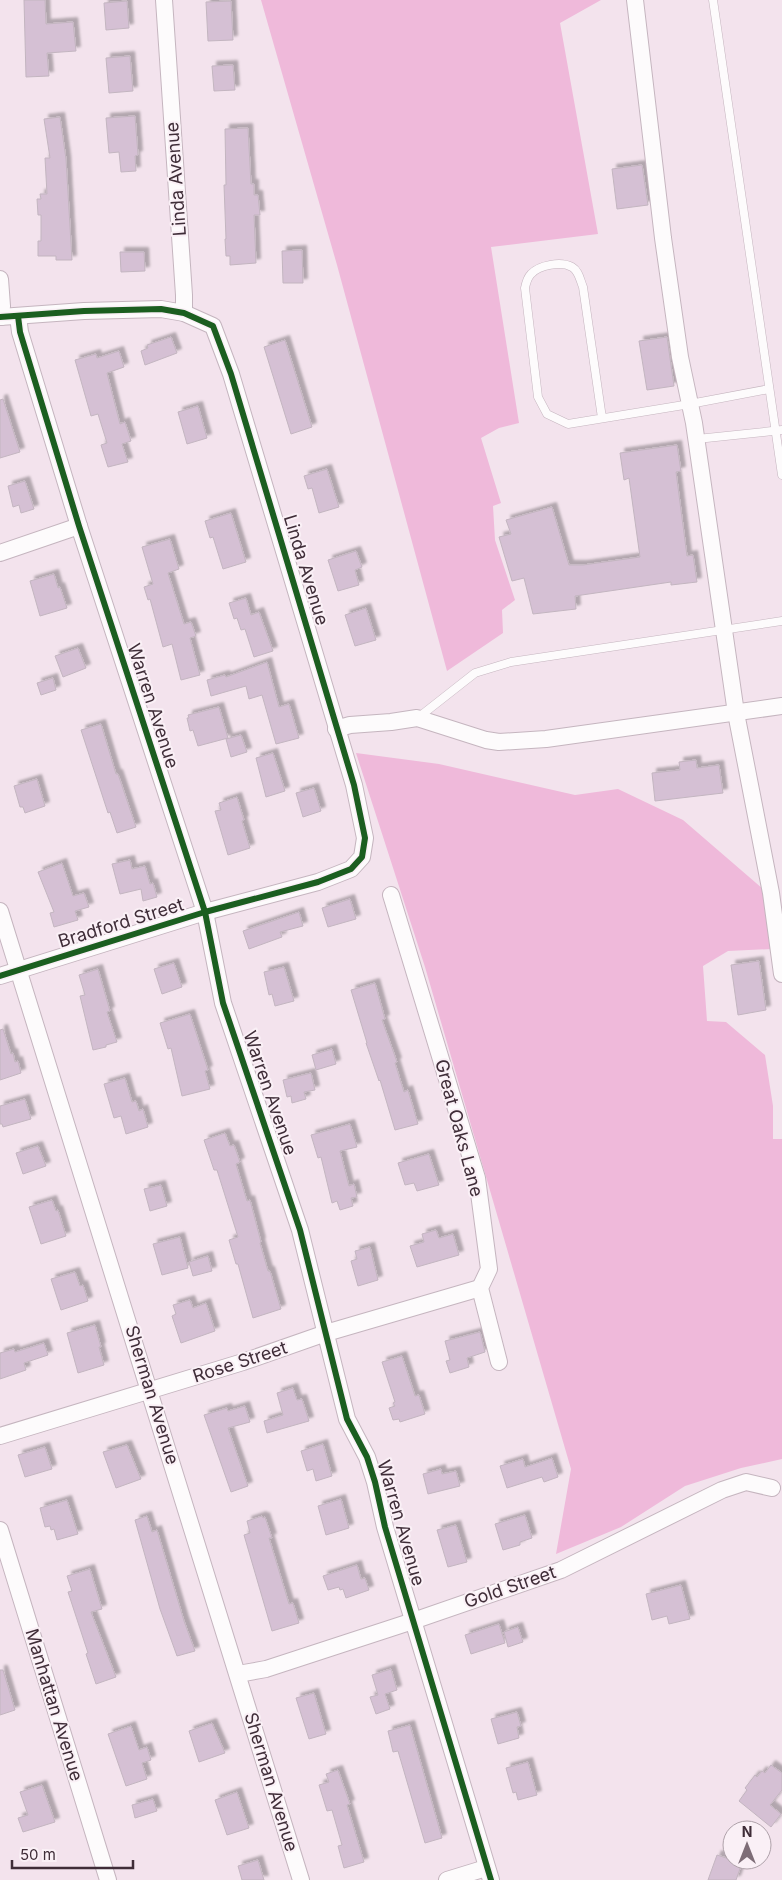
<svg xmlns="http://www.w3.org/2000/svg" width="782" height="1880" font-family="Inter,sans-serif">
	<defs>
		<filter id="shadow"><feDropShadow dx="4.5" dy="-4.5" stdDeviation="1" flood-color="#0004"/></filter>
	</defs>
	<rect width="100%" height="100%" fill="#f3e3ed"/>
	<!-- green -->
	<g fill="#efb9da">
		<path d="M261,0H601L560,23L598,234L491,247L519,423L499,428L481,438L501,503L493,506L495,540L515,600L502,610L503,633L447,671L337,265Z"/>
		<path d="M356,753L439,764L575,795L618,789L683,820L763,889L772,949L728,951L703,966L707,1021L726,1022L765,1055L773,1106V1139H782V1459L741,1468L685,1486L621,1527L556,1554L571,1469L425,967Z"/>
	</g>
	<!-- building -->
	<g fill="#d5c0d4" stroke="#c3b5c0" filter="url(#shadow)">
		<path d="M24,0H45L46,24L73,22L76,51L47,53L49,76L26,77Z"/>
		<path d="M127,1L129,28L106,30L104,3Z"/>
		<path d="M231,1L233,40L208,41L206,2Z"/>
		<path d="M130,56L133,91L109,93L106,58Z"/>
		<path d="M233,65L235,90L214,91L212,66Z"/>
		<path d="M135,116L138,155L135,156L136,171L121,172L119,152L109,153L106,118Z"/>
		<path d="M60,117L66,159L72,260H56V256H38V241H41V215H38L37,199H41L40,194H47L45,158H50L44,119Z"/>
		<path d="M248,128L251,184H254V195H258L260,215H254L256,263L230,265V256H226L225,239H226L224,185H226L225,129Z"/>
		<path d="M642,165L648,205L617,209L612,169Z"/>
		<path d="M302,250L303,283H283L282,251Z"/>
		<path d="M120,252H144L145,271L121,272Z"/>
		<path d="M171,337L177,353L145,365L141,351L148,348L147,345Z"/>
		<path d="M667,337L674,386L647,390L639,341Z"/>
		<path d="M285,340L312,427L291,434L264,347Z"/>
		<path d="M119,351L124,367L107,373L120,424L125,422L131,441L122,444L128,462L108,467L101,445L107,443L98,414L91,416L75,360L96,354L97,358Z"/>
		<path d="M3,399L20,452L0,458V400Z"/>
		<path d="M198,406L207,438L187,444L178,412Z"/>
		<path d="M677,445L681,471L676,472L687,556L693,555L697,582L671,585V582L575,596L576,609L533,614L524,578L512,581L499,537L511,534L506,520L552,507L569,565H583L640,557L629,478L624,480L620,453Z"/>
		<path d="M327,469L339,507L319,513L312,488L308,489L304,476Z"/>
		<path d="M25,481L34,509L21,513L19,505L13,507L8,486Z"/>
		<path d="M231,513L246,562L223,569L213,537L210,538L205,521Z"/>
		<path d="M170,539L179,569L168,573L184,624L191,622L196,636L190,638L200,675L181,680L172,644L163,647L150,599L148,600L144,587L153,584L142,547Z"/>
		<path d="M356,551L362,567L355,570L359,585L338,591L328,560Z"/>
		<path d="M54,574L58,588L60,587L67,608L40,616L30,581Z"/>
		<path d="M246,598L251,615L259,612L273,651L254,657L245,629L241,630L237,618L234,619L229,603Z"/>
		<path d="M366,608L376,640L355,646L345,615Z"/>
		<path d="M78,648L86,668L63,677L55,656Z"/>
		<path d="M267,662L279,707L289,704L299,738L276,744L262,695L249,699L246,686L211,696L207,680L225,675L226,677Z"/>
		<path d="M53,678L56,690L41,695L37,683Z"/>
		<path d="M219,707L228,738L198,746L193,730L190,731L187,718H189L188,715Z"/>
		<path d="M101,724L116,774H118L136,827L117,833L110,812L108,813L81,730Z"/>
		<path d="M241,735L247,752L231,757L226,739Z"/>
		<path d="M273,753L285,791L266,797L256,758Z"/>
		<path d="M696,760L697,768L719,765L723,793L655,801L652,773L680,770L679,762Z"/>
		<path d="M37,779L45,806L25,813L23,807H20L14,786Z"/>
		<path d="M314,788L321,811L303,817L296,793Z"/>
		<path d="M237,797L244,820L242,821L250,848L228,855L215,811L221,810L219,803Z"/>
		<path d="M130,860L132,869L145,866L150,884L153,883L157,897L143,901L141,889L120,894L112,864Z"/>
		<path d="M62,863L73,896L84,893L89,907L75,911L78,920L54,927L50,913L54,912L38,872Z"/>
		<path d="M350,899L356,919L328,927L322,908Z"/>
		<path d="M299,912L303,926L280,932L282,937L249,949L243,931Z"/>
		<path d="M759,961L766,1010L738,1015L731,965Z"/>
		<path d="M174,963L182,987L162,994L154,969Z"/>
		<path d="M284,967L294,1001L275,1006L272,994L269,995L264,972Z"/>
		<path d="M98,969L110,1011L107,1012L117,1042L106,1045V1047L93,1050L80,996L85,995L79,975Z"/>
		<path d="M375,983L385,1019L382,1020L397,1062L395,1063L404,1092L408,1090L418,1124L395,1130L380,1080L379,1081L366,1043H367L351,990Z"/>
		<path d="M190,1014L208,1070L205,1071L210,1089L182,1096L171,1048L168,1049L160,1023Z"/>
		<path d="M3,1029L11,1054L13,1053L15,1062L18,1061L21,1073L0,1080V1030Z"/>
		<path d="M332,1049L336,1064L316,1070L312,1055Z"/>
		<path d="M311,1073L315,1090L304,1092L306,1099L292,1103L291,1096L287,1097L283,1080Z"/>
		<path d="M125,1078L132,1102L136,1101L139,1111L143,1109L148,1127L126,1134L121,1116L114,1118L104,1084Z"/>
		<path d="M25,1099L31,1119L3,1127L2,1124H0V1106Z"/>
		<path d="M350,1124L357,1147L340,1151L349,1186L354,1184L357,1197L351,1198L353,1206L340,1210L337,1201L332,1203L321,1157L318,1158L311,1135Z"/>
		<path d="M225,1133L230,1146L234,1145L240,1162L236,1164L247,1201L250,1200L261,1242L260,1243L268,1271H270L281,1309L253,1318L238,1264H236L229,1240L238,1237L217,1170H214L204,1140Z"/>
		<path d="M38,1146L46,1166L23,1174L16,1153Z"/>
		<path d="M429,1154L439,1185L417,1191L414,1183L405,1185L398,1163Z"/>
		<path d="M161,1185L167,1206L150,1211L144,1189Z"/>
		<path d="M52,1200L56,1211L58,1210L66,1236L41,1244L29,1207Z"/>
		<path d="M436,1230L439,1238L453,1234L459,1255L417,1267L410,1246L424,1242L422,1234Z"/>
		<path d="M180,1237L188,1268L162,1275L153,1244Z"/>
		<path d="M370,1247L378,1280L358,1286L351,1261L357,1259L355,1251Z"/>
		<path d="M208,1256L212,1271L193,1276L189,1262Z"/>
		<path d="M75,1272L80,1286L83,1285L88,1301L61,1310L51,1279Z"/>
		<path d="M190,1300L193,1308L206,1303L215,1331L181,1343L172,1316L176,1314L173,1305Z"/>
		<path d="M95,1325L101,1347H99L104,1365L78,1373L67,1333Z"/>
		<path d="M480,1332L485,1352L467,1358L469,1367L450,1373L446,1361L450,1360L445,1341Z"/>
		<path d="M44,1343L48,1355L24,1363L26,1370L0,1379V1353L14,1349L15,1352Z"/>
		<path d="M402,1356L415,1396L419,1395L425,1414L400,1422L399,1419L393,1420L389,1408L395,1406L393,1403L395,1402L382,1362Z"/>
		<path d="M293,1388L297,1400L302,1399L309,1421L267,1433L264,1421L283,1415L277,1393Z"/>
		<path d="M245,1406L250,1422L228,1428L248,1486L231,1492L204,1415L227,1408L228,1411Z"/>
		<path d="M323,1444L332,1476L316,1481L313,1469L307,1471L301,1451Z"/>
		<path d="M127,1445L141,1479L116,1488L103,1452Z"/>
		<path d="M45,1447L52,1469L25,1477L18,1455Z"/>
		<path d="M552,1458L558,1477L544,1482L542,1477L507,1488L500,1466L523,1459L525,1467Z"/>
		<path d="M441,1469L442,1474L456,1471L460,1486L428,1494L423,1474Z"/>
		<path d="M341,1499L349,1528L326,1535L318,1506Z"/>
		<path d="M67,1500L78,1534L57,1540L54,1529L51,1530L50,1526L45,1527L40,1508Z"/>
		<path d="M525,1515L532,1538L520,1542V1545L503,1550L495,1524Z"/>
		<path d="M147,1516L152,1532L157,1530L184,1621L195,1651L177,1656L160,1609L135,1520Z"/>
		<path d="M262,1516L263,1518L265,1517L272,1538H269L289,1604L293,1603L299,1623L272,1631L244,1535L250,1533L247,1521Z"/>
		<path d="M456,1525L467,1562L448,1567L437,1530Z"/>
		<path d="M357,1565L361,1579L365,1578L369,1590L346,1598L343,1589L340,1590L339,1587L328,1590L323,1576Z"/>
		<path d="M90,1569L102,1609L91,1612L116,1677L96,1684L86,1654L88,1653L68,1592L72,1591L67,1576Z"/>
		<path d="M681,1585L690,1619L669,1624L667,1616L652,1620L646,1594Z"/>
		<path d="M499,1624L505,1643L471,1654L465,1635Z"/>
		<path d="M518,1627L523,1642L508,1647L504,1632Z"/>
		<path d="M391,1669L397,1690L385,1694L390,1709L376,1714L370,1697L378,1695L372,1675Z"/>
		<path d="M0,1670H3L15,1710L0,1715Z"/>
		<path d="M314,1693L326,1734L309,1739L296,1698Z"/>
		<path d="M517,1712L521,1726L517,1727L519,1738L498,1744L491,1719Z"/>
		<path d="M212,1723L225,1753L199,1762L189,1731Z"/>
		<path d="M410,1725L442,1838L425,1843L398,1751L393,1752L388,1731Z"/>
		<path d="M131,1726L139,1750L147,1747L151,1760L142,1763L147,1779L126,1786L108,1734Z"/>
		<path d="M528,1762L537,1795L518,1800L516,1792L513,1793L506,1768Z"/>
		<path d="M771,1765L782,1773V1790L770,1805L781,1814L771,1827L739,1801L747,1790L745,1788L755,1775L757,1777L762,1771L765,1773Z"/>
		<path d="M338,1770L350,1804L347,1805L364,1862L344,1868L338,1846L342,1845L332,1810L327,1811L319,1785L329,1782L326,1774Z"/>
		<path d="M42,1785L55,1822L23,1832L18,1818L28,1815L20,1792Z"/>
		<path d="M237,1792L249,1828L227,1835L215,1800Z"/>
		<path d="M153,1799L157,1811L135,1818L132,1805Z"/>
		<path d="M717,1855L742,1863L736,1880H708Z"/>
		<path d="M258,1860L264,1880H242L238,1866Z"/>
	</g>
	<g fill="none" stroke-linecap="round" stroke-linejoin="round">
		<defs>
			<g id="lane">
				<path d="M713,0L782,475"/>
				<path d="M602,418L583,287C580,280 579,271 572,267C561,261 539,265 531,274C527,278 526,283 525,288L538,397L547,414L568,424L690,404L769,389"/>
				<path d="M697,439L782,430"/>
				<path d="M419,717L475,673L511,662L782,621"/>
			</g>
			<g id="street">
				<path d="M164,0L184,295V313"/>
				<path d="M635,0L663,238L680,357L694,423L736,713L771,893L782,974"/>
				<path d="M0,279L2,306L1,317"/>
				<path d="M18,316L20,332L79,526L205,912L223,1003L300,1230L347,1419L367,1457L375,1482L385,1527L491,1880"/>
				<path d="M0,317L84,311L161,309L184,313L213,326L231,374L354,785L365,838L362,857L351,869L318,882L205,912L0,976"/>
				<path d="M0,553L79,526"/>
				<path d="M336,729L350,725L391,722L417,718L486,740L499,742L546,739L782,706"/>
				<path d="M391,895L477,1178L489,1269L480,1288L499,1362"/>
				<path d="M0,911L301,1880"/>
				<path d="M0,1436L243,1362L326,1333L480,1288"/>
				<path d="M0,1530L108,1880"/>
				<path d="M238,1674L266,1669L413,1621L561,1570L722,1490L746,1482L772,1488"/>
				<path d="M447,1880L486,1868"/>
			</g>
		</defs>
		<!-- lane casing -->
		<use href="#lane" stroke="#c5b5bf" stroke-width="9"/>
		<!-- street casing -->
		<use href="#street" stroke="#c5b5bf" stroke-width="18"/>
		<!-- lane -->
		<use href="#lane" stroke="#fdfbfc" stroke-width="8"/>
		<!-- street -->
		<use href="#street" stroke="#fdfbfc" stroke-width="16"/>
		<defs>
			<g id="cycleway">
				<path d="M18,316L20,332L79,526L205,912L223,1003L300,1230L347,1419L367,1457L375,1482L385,1527L491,1880"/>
				<path d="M0,317L84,311L161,309L184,313L213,326L231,374L354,785L365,838L362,857L351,869L318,882L205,912L0,976"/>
			</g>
		</defs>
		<!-- cycleway casing -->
		<use href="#cycleway" stroke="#faf0f6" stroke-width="9"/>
		<!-- cycleway -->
		<use href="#cycleway" stroke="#1b5e20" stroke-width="6"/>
	</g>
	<g text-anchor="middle" stroke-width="4" stroke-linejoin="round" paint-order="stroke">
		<!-- street labels -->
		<g font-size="18" fill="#3f2d38" stroke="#faf0f6">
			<text transform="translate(176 179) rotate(-94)" y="6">Linda Avenue</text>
			<text transform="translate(306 570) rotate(73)" y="6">Linda Avenue</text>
			<text transform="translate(153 706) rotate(72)" y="6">Warren Avenue</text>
			<text transform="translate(121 923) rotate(-17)" y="6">Bradford Street</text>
			<text transform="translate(270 1093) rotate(71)" y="6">Warren Avenue</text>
			<text transform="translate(459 1128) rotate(75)" y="6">Great Oaks Lane</text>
			<text transform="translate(240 1362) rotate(-18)" y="6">Rose Street</text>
			<text transform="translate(152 1395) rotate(73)" y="6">Sherman Avenue</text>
			<text transform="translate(401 1523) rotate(74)" y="6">Warren Avenue</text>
			<text transform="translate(510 1587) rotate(-19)" y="6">Gold Street</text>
			<text transform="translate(54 1705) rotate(73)" y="6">Manhattan Avenue</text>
			<text transform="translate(271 1782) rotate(73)" y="6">Sherman Avenue</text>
		</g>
	</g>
	<!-- north arrow -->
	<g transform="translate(747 1845)"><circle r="24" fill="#faf0f6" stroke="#afa2aa"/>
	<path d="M0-4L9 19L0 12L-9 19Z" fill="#7e6d77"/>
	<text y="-8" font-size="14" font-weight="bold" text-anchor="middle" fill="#3f2d38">N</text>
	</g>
	<!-- scale -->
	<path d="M12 1860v8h121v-8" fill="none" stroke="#3f2d38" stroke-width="2.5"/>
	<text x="20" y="1860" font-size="15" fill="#3f2d38" stroke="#faf0f6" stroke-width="4" paint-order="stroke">50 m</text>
</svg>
